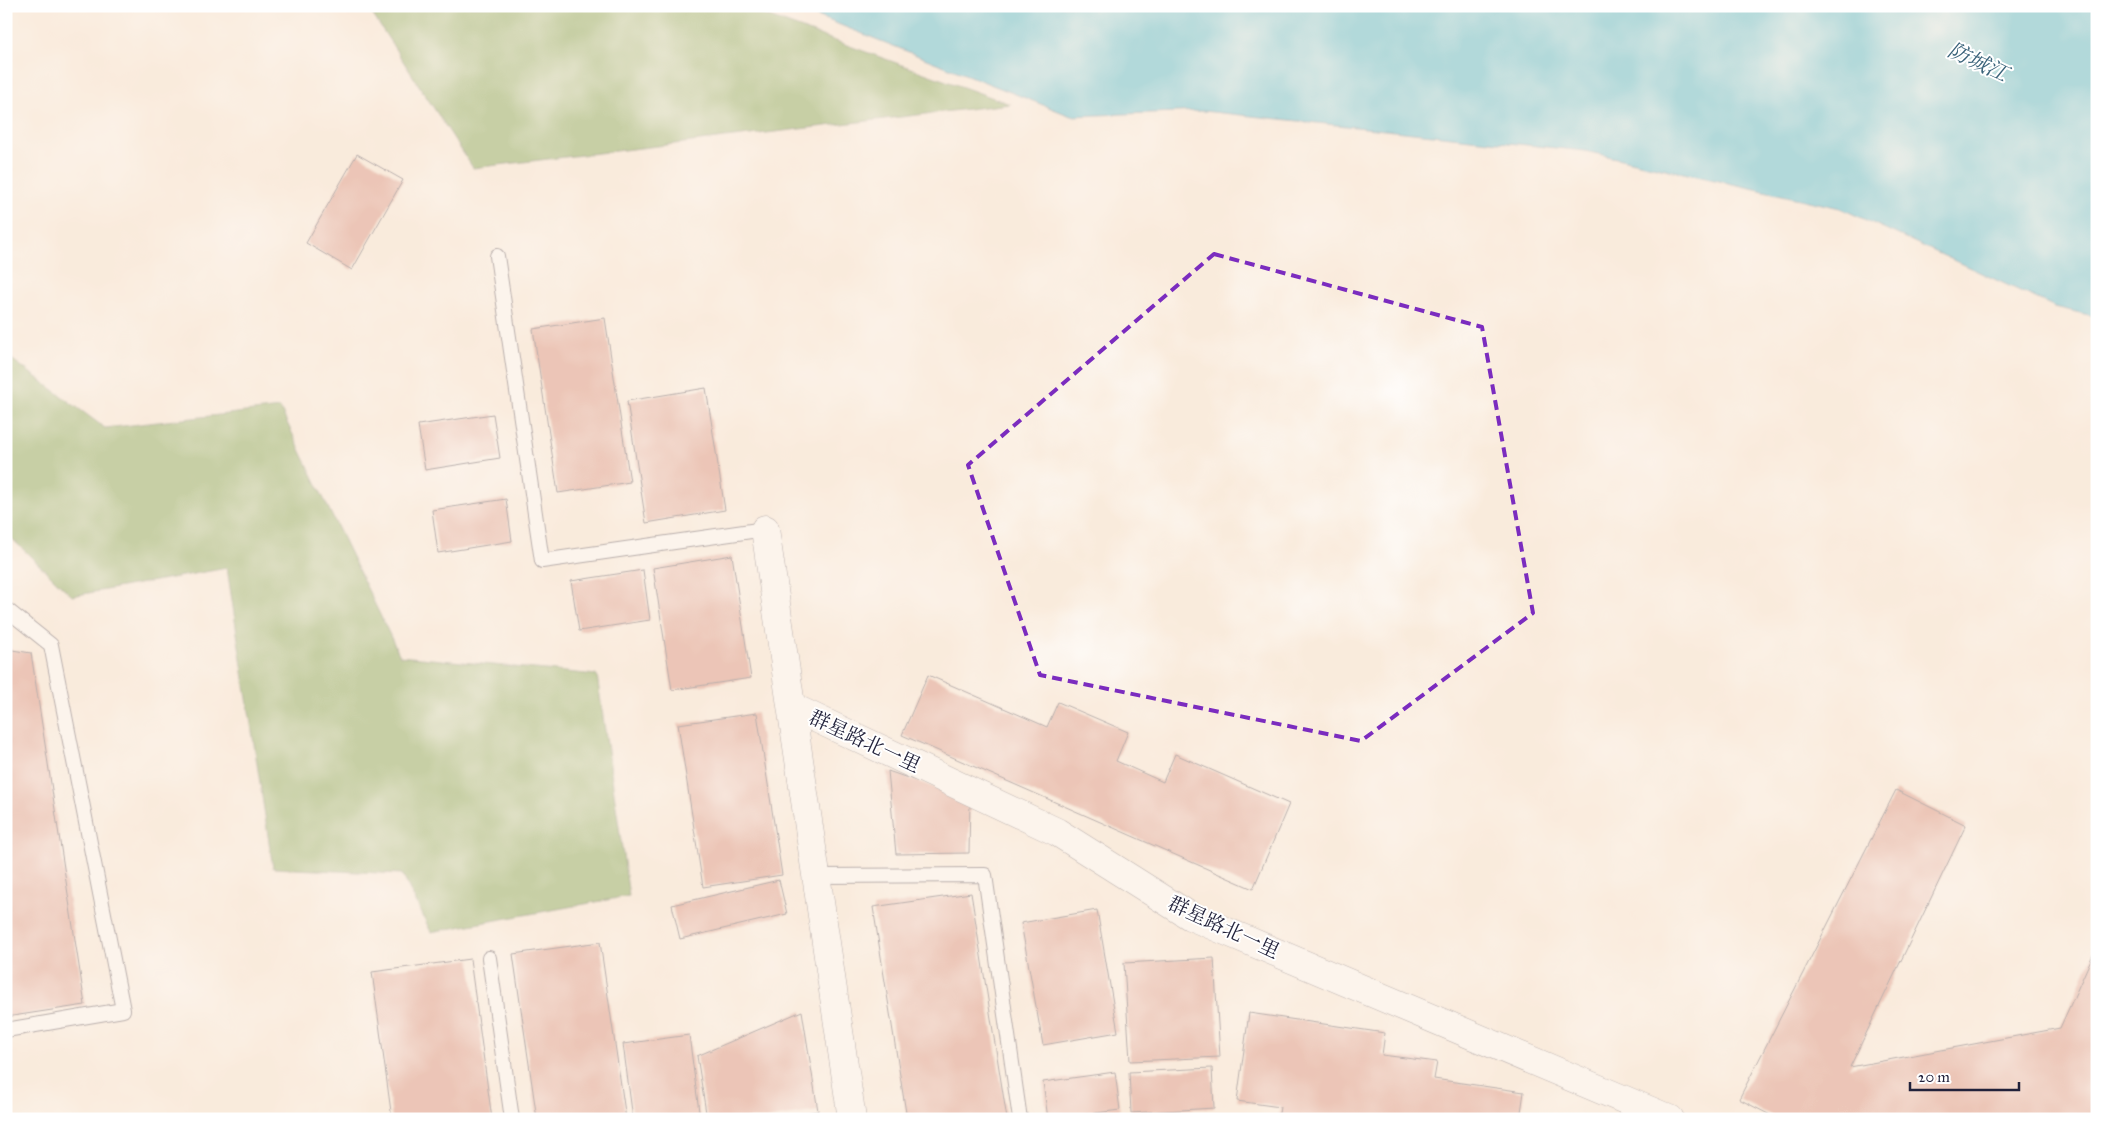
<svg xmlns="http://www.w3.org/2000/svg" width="2103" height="1125" font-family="'IM FELL Great Primer','Noto Serif SC',serif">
	<rect width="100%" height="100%" fill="#fff"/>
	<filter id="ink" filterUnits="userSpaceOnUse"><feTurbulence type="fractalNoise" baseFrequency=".02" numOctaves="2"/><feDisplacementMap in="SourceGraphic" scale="10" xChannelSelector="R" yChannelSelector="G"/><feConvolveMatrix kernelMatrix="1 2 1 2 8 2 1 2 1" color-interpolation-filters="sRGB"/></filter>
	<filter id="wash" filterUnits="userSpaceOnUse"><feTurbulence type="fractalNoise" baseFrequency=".0096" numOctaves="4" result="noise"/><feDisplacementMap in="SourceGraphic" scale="20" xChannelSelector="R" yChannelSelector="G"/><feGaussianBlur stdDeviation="1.12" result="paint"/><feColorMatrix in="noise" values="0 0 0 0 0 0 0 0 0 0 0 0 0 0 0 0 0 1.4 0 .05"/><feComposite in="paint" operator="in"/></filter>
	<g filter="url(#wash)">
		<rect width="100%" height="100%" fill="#f9ebdc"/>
		<!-- forest -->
		<g fill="#8aad62" stroke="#56684e">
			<path d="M367,6H739L1010,104L473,168Z"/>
			<path d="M6,355L105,428L280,408L400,656L597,675L629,896L431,932L402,874L273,868L227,568L72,596L6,533Z"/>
		</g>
		<!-- water -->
		<path fill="#5bc3d7" stroke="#3e7289" d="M792,6H2097V317L2055,307L1840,208L1585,151L1203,111L1071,116Z"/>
		<g id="blocks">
			<!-- building -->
			<g fill="#db9889">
				<path d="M357,154L403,180L352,270L306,243Z"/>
				<path d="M605,318L630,482L558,493L533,329Z"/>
				<path d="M706,388L725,510L646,523L627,401Z"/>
				<path d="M493,414L500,458L425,470L418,425Z"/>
				<path d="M506,499L512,541L438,553L432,510Z"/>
				<path d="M732,555L751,678L672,690L653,568Z"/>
				<path d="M643,570L650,620L579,631L571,581Z"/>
				<path d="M6,649L31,653L85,1005L6,1017Z"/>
				<path d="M928,675L1047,727L1058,702L1128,732L1116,761L1163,782L1175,754L1289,804L1253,889L902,735Z"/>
				<path d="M757,713L782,875L703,887L678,724Z"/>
				<path d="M888,771L970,800L969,853L896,854Z"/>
				<path d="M1896,790L1966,825L1850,1067L2060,1028L2097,946V1116L2082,1119H1778L1739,1099Z"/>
				<path d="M779,880L787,914L680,939L672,905Z"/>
				<path d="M971,893L1007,1119H907L873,907Z"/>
				<path d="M1097,910L1118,1032L1043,1045L1021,923Z"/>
				<path d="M600,942L626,1119H537L513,954Z"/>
				<path d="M1214,958L1220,1057L1130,1061L1124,963Z"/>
				<path d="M470,959L492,1119H392L372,972Z"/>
				<path d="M802,1011L818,1111L767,1119H707L697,1056Z"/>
				<path d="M1249,1013L1385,1033L1382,1055L1437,1062L1434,1079L1524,1092L1520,1119H1278L1280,1107L1237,1101Z"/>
				<path d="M689,1035L700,1119H633L623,1044Z"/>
				<path d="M1212,1068L1214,1108L1131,1113L1129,1072Z"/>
				<path d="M1115,1072L1120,1110L1048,1119L1043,1082Z"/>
			</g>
		</g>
	</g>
	<g filter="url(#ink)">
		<use href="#blocks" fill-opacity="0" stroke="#6d6873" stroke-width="1"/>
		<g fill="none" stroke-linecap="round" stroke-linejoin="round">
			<defs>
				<g id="service">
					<path d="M497,256L542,561L765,529"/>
					<path d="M6,609L51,645L123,1010L6,1030"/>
					<path d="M817,876L985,875L1020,1119"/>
					<path d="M489,958L512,1119"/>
				</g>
				<g id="minor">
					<path d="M765,529L852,1119"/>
					<path d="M792,707L1057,832L1190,916L1670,1119"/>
				</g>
			</defs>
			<!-- service casing -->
			<use href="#service" stroke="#6d6873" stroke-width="16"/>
			<!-- minor casing -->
			<use href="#minor" stroke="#6d6873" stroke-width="29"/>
			<!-- service -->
			<use href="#service" stroke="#fff" stroke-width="14"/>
			<!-- minor -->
			<use href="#minor" stroke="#fff" stroke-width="28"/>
		</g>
	</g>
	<!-- marked area -->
	<path d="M0 0H2103V1125H0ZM1214,254L1482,327L1533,613L1361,741L1040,675L968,465Z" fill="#f9ebdc" fill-opacity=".55" fill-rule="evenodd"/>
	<path fill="none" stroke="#7b2cbf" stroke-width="4" stroke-dasharray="10 6" stroke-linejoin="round" d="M1214,254L1482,327L1533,613L1361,741L1040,675L968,465Z"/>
	<g text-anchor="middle" stroke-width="4" stroke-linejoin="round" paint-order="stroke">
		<!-- street labels -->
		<g font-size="20" fill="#22223b" stroke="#fff">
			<text transform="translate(865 741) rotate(25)" y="7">群星路北一里</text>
			<text transform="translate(1224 927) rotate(25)" y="7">群星路北一里</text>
		</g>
		<!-- water labels -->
		<g font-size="21" font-style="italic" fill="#396279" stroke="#fff">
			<text transform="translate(1978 62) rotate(25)" y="7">防城江</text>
		</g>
	</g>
	<!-- margin -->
	<rect width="2103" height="1125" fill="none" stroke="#fff" stroke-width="25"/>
	<!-- scale -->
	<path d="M1910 1082v8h109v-8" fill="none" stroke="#22223b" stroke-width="2.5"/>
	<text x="1918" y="1082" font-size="15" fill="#22223b" stroke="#ffffff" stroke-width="4" paint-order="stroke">20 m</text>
</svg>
